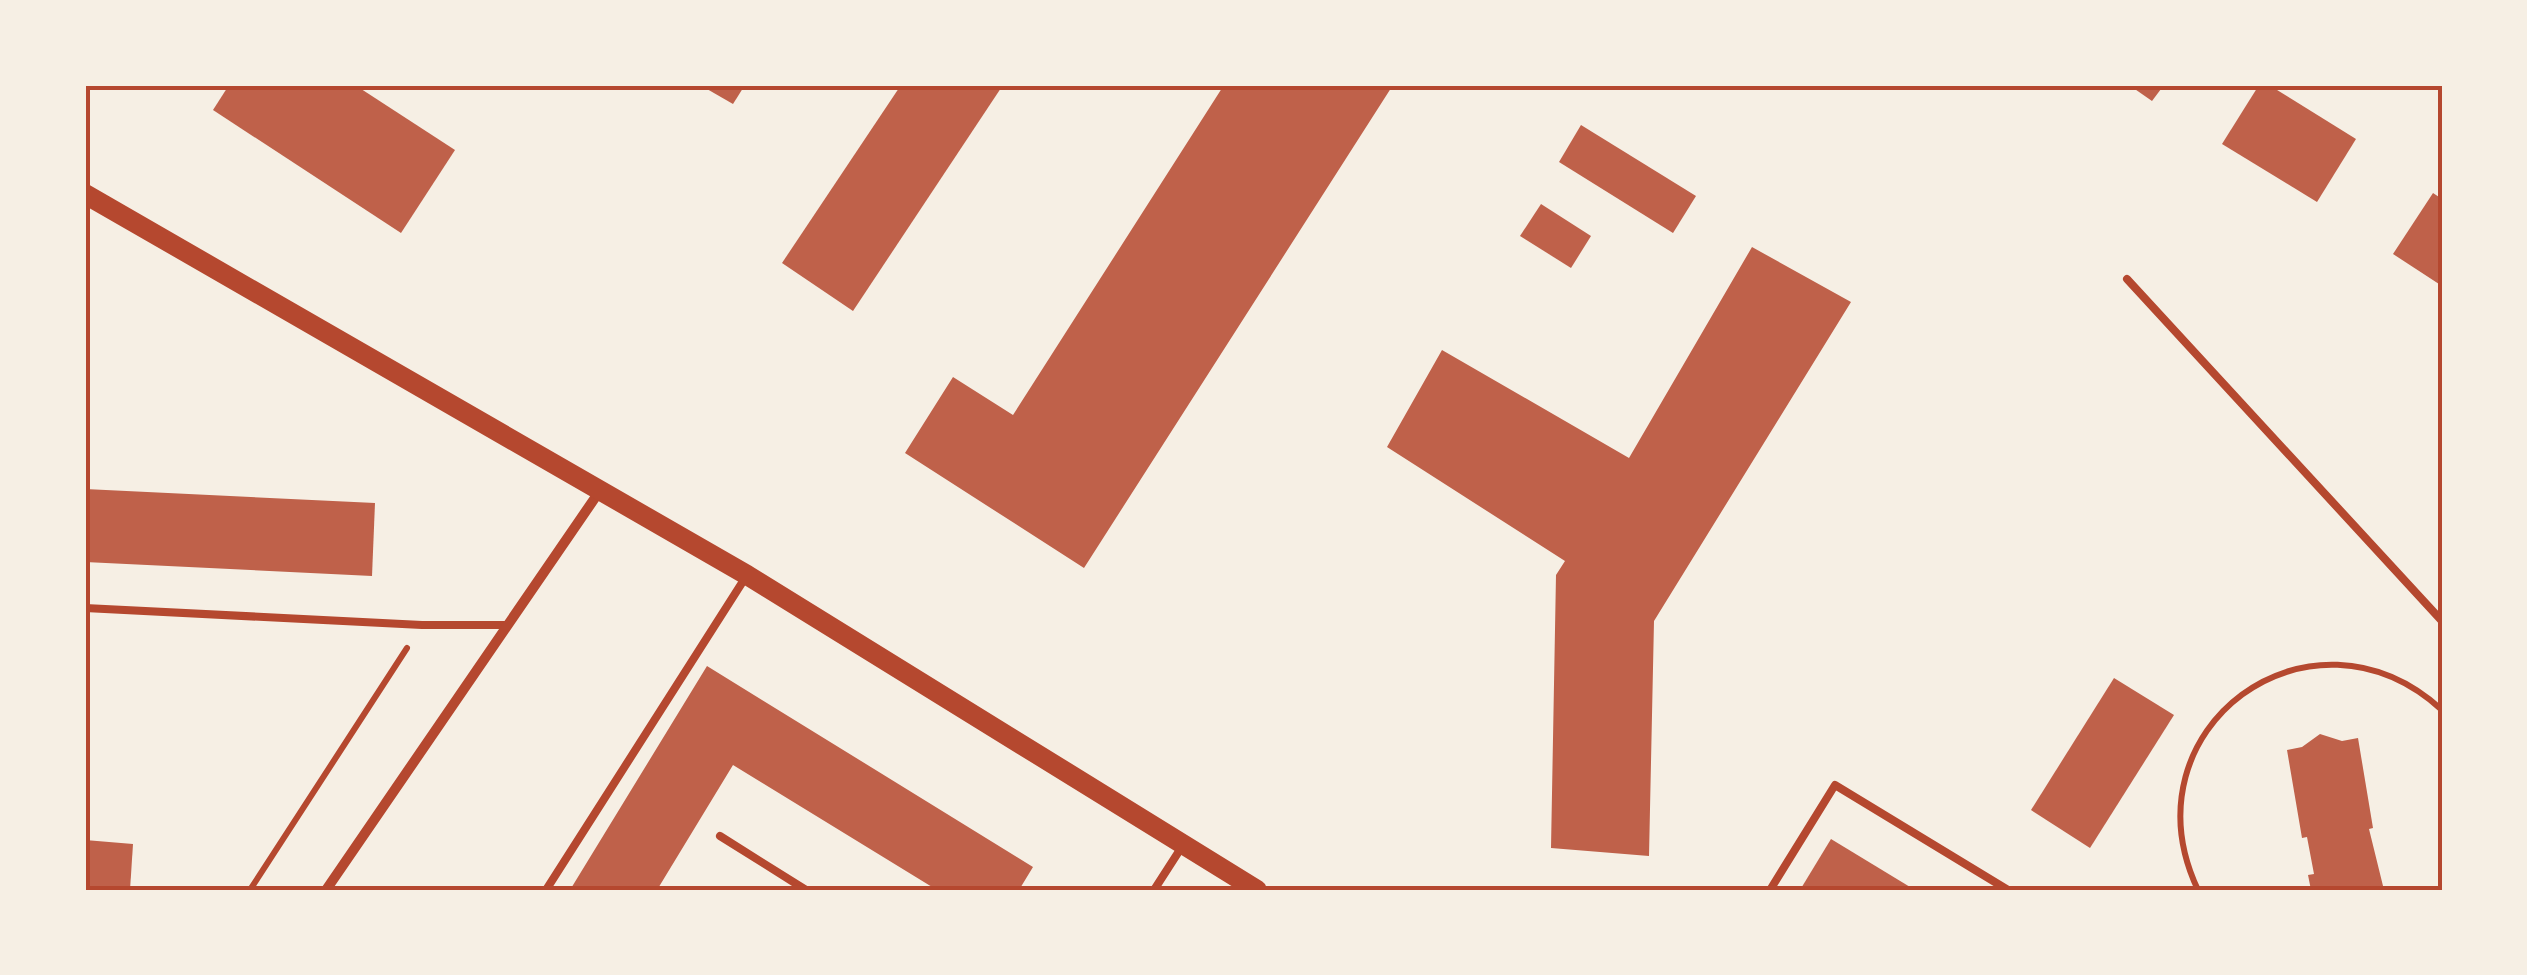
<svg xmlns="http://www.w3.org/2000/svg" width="2527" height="975" font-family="'Exo 2',sans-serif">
	<rect width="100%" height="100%" fill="#f6efe4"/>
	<!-- building -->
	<g fill="#bf614a">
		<path d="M229,85H355L455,150L401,233L213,110Z"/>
		<path d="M700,85H745L733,104Z"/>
		<path d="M901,85H1003L853,311L782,263Z"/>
		<path d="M1224,85H1393L1084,568L905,453L953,377L1013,415Z"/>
		<path d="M2129,85H2164L2152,101Z"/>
		<path d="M2259,85H2269L2356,139L2317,202L2222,144Z"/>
		<path d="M1581,125L1696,196L1673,233L1559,162Z"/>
		<path d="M2433,193L2442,199V286L2393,254Z"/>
		<path d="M1541,204L1591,236L1571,268L1520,236Z"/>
		<path d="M1752,247L1851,302L1654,621L1649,856L1551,848L1556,575L1565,561L1387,447L1442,350L1629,458Z"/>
		<path d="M85,489L375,503L372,576L85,562Z"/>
		<path d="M707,666L1033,867L1019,890H937L733,765L657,890H570Z"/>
		<path d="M2114,678L2174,715L2090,848L2031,810Z"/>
		<path d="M2320,734L2342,741L2358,738L2373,828L2369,829L2384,890H2311L2308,875L2314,874L2307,837L2302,838L2287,750L2302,747Z"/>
		<path d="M1831,839L1915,890H1800Z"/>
		<path d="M85,840L133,844L130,890H85Z"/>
	</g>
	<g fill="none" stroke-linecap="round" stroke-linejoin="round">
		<!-- path -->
		<g stroke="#b5482f" stroke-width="6">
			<path d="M250,890L407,648"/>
			<path d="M2198,890C2122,729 2310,590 2442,710"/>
		</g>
		<!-- service -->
		<g stroke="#b5482f" stroke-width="8">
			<path d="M2127,279L2442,621"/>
			<path d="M85,608L422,625H508"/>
			<path d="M720,836L806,890"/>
			<path d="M546,890L747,575"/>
			<path d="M1154,890L1183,845"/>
			<path d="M1770,890L1835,785L2008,890"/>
		</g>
		<!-- minor -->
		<path stroke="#b5482f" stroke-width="10" d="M326,890L599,492"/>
		<!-- secondary -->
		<path stroke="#b5482f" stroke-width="20" d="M85,194L747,575L1257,890"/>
	</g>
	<!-- border -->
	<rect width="2527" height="975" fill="none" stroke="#f6efe4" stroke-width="175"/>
	<rect x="88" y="88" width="2352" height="800" fill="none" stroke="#b5482f" stroke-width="4"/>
</svg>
